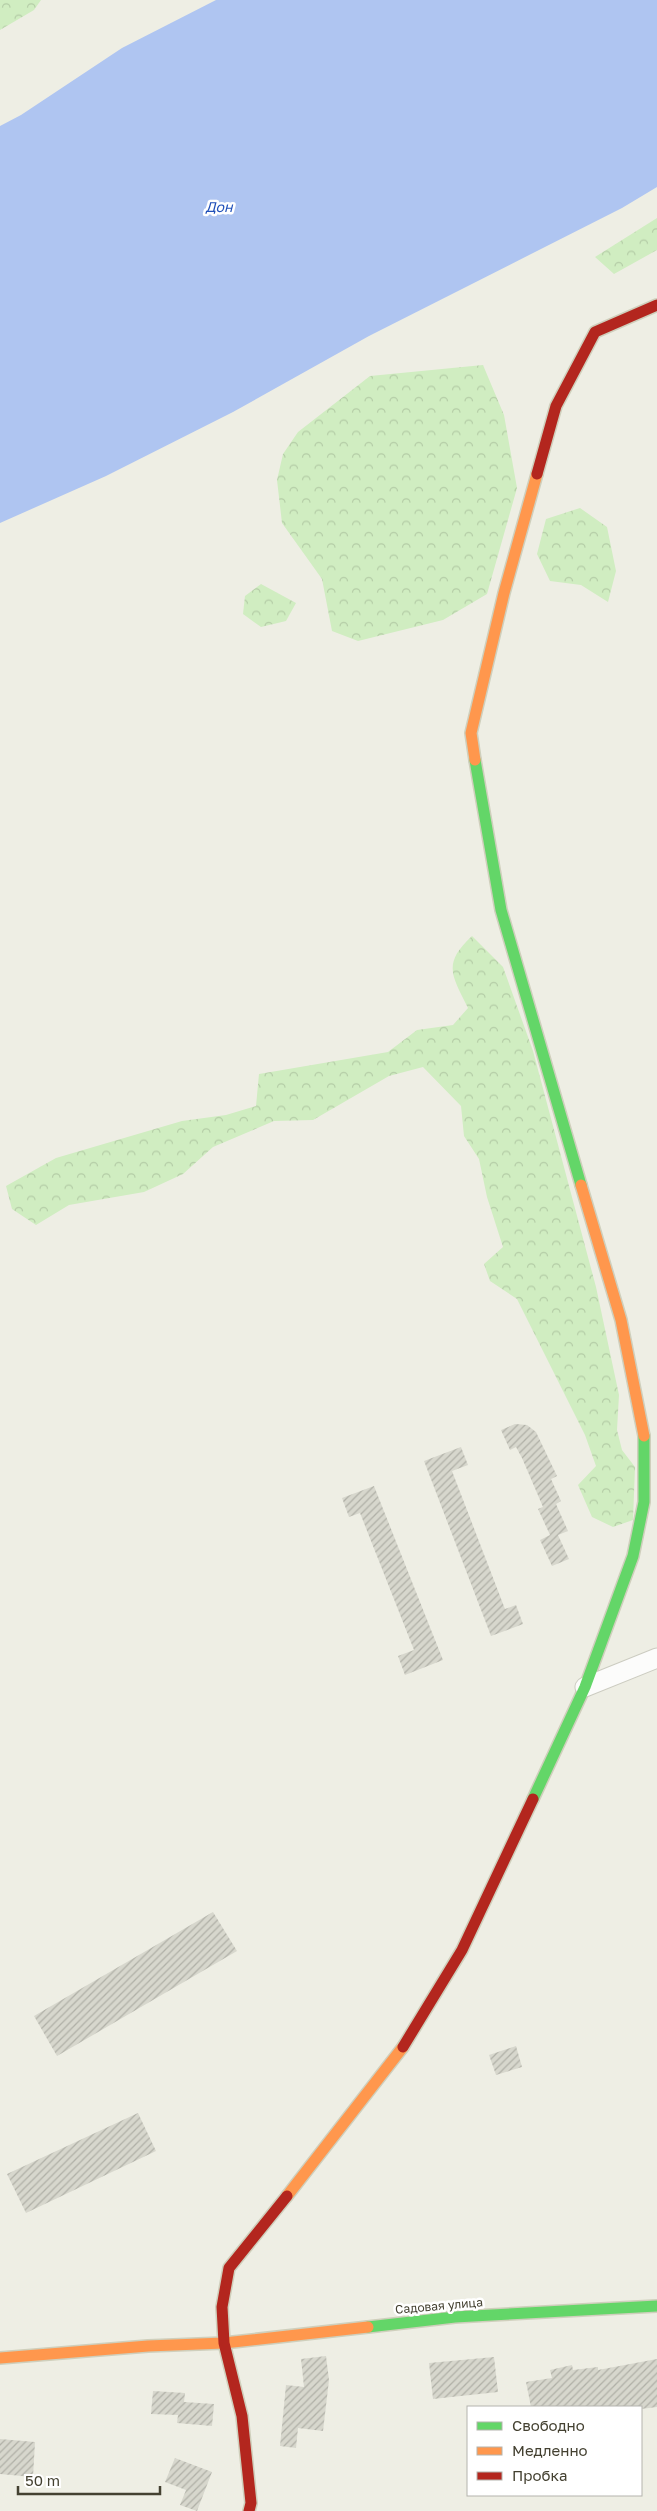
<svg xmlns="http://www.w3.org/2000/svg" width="657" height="2511" font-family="'Golos Text',sans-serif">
	<defs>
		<pattern id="forest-crowns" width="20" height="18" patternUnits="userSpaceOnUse" patternTransform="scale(1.25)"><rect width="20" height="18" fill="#d0edc1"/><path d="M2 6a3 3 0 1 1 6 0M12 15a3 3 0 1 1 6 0" fill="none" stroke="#b4cca6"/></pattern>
		<pattern id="building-hatch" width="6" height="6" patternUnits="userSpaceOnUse" patternTransform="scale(1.25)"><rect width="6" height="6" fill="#d7d7cd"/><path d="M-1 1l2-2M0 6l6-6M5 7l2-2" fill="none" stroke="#b0b0a7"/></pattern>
	</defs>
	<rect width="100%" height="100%" fill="#eeeee4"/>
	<!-- forest -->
	<g fill="url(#forest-crowns)">
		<path d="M0,0H41L34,10L0,30Z"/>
		<path d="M657,218V250L614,274L595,257Z"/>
		<path d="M483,365L504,415L517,488L487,594L443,620L358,641L332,631L322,579L282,523L277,480L283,454L298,432L370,376Z"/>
		<path d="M580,508L607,527L616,571L608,602L581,585L550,581L537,554L546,519Z"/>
		<path d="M261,584L296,603L286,621L261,627L243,614L245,596Z"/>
		<path d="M472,936L503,967L533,1051L596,1287L619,1395L617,1430L622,1450L635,1467L633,1520L613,1527L592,1517L578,1485L596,1466L585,1435L517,1299L490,1281L484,1264L503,1247L487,1197L479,1159L464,1136L461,1106L423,1067L389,1076L313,1120L274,1121L213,1147L183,1174L144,1192L69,1205L36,1225L12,1209L6,1186L56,1158L182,1121L226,1115L256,1106L259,1074L388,1052L417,1030L453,1025L468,1008C452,975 442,964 472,936Z"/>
	</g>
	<!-- water -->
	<path fill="#afc5f1" d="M216,0H657V187L622,208L369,336L233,412L106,476L0,523V126L21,115L122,48Z"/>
	<!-- building -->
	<g fill="url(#building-hatch)">
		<path d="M515,1424L527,1425L536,1432L557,1476L551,1479L561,1501L556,1504L568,1531L558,1535L569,1559L552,1566L540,1540L550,1535L538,1509L543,1507L522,1458L516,1447L510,1450L501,1430Z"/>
		<path d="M461,1447L468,1465L452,1471L505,1609L516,1605L523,1624L491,1636L424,1461Z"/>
		<path d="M374,1486L443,1660L405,1675L398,1656L414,1650L360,1513L349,1517L342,1498Z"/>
		<path d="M213,1912L237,1951L57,2056L34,2016Z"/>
		<path d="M516,2046L522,2067L496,2075L489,2055Z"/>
		<path d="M138,2113L156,2151L26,2213L7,2174Z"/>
		<path d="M326,2356L329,2380L323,2431L298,2428L296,2448L280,2446L286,2385L304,2387L301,2359Z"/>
		<path d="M494,2357L498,2392L433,2399L429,2363Z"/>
		<path d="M657,2359V2407L641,2409L531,2407L526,2382L552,2378L550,2370L572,2365L573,2370L598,2367V2370Z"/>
		<path d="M153,2391L185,2393L184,2402L214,2404L212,2426L177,2423L178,2415L151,2414Z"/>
		<path d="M0,2439L35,2442L33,2477L0,2474Z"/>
		<path d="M175,2458L212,2472L197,2511L180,2505L186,2490L165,2482Z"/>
	</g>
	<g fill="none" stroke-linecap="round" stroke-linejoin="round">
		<defs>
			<path id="street" d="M585,1687L657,1658"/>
			<g id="fast">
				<path d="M475,760L501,910L581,1185"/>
				<path d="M533,1799L585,1687L633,1556L644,1502V1436"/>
				<path d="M368,2327L455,2317L657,2306"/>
			</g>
			<g id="slow">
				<path d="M475,760L471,733L504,593L537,474"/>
				<path d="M581,1185L621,1320L644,1436"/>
				<path d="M287,2196L403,2047"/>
				<path d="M0,2358L148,2346L224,2343L368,2327"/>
			</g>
			<g id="jam">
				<path d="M537,474L556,406L595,332L657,305"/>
				<path d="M403,2047L462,1950L533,1799"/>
				<path d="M249,2511L251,2503L242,2416L224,2343L222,2307L229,2268L287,2196"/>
			</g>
		</defs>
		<!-- street casing -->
		<use href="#street" stroke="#ccccc1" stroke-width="21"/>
		<!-- fast casing -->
		<use href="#fast" stroke="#cfcfbc" stroke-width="14"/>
		<!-- slow casing -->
		<use href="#slow" stroke="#cfcfbc" stroke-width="14"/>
		<!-- jam casing -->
		<use href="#jam" stroke="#cfcfbc" stroke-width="14"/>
		<!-- street -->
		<use href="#street" stroke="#fcfcfb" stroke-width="19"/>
		<!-- fast -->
		<use href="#fast" stroke="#63d668" stroke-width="11"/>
		<!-- slow -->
		<use href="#slow" stroke="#ff974d" stroke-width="11"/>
		<!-- jam -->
		<use href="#jam" stroke="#b3261e" stroke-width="11"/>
	</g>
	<g text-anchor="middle" stroke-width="5" stroke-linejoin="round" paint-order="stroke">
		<!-- street labels -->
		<g font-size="12" fill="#444131" stroke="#fff">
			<text transform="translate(439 2306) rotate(-5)" y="4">Садовая улица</text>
		</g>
		<!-- water labels -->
		<g font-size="14" font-style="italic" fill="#2050b9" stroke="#fff">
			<text x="219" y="212">Дон</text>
		</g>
	</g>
	<!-- legend -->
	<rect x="467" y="2406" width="175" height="90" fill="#ffffff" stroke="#b4b3ad"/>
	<rect x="477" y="2422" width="25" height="8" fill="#63d668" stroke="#b4b3ad"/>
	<text x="512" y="2431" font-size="15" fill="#444131">Свободно</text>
	<rect x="477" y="2447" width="25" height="8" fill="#ff974d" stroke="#b4b3ad"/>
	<text x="512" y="2456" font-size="15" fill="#444131">Медленно</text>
	<rect x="477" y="2472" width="25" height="8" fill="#b3261e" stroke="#b4b3ad"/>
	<text x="512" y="2481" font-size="15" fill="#444131">Пробка</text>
	<!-- scale -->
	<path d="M18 2486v8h142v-8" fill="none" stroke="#444131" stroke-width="2.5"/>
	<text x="25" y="2486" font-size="15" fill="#444131" stroke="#ffffff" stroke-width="4" paint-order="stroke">50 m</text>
</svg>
